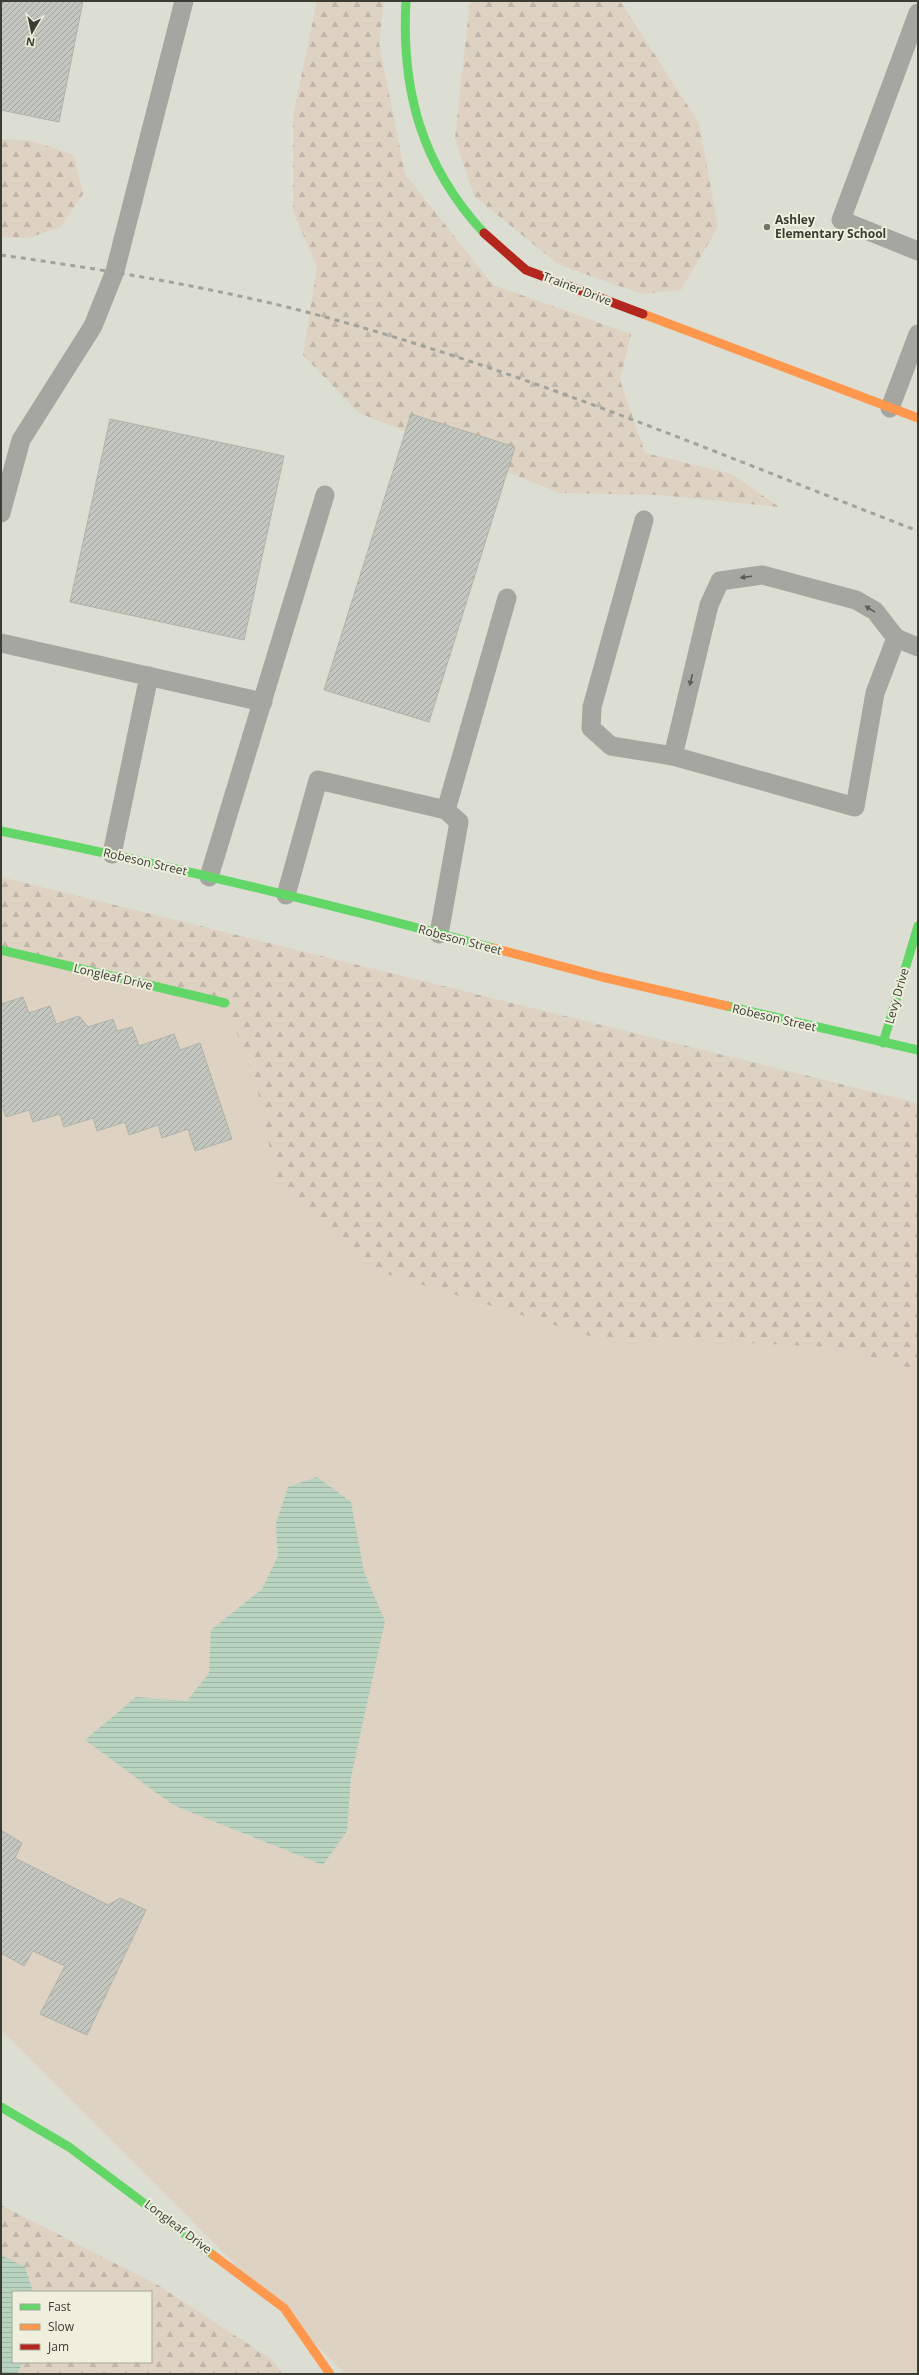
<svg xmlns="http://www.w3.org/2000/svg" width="919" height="2375" font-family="'Open Sans',sans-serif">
	<defs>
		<pattern id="forest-firs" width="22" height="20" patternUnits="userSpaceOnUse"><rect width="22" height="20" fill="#ded2c3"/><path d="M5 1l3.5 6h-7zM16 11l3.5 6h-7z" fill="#bfb5a8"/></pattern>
		<pattern id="water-rules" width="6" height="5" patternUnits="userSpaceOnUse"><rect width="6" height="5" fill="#b8d3c0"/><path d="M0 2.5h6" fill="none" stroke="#9fb6a6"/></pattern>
		<pattern id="building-hatch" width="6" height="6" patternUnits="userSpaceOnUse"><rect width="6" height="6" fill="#c4c7bf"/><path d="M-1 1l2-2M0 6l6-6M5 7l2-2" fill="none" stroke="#a0a39c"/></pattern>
	</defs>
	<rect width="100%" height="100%" fill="#dcded3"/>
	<!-- green -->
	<path fill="#ded2c3" d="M1,934L918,1165V2374H345L1,2030Z"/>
	<!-- forest -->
	<g fill="url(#forest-firs)" fill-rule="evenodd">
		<path d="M317,1H384L379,43L405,174L493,285L631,334L620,380L645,453L732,474L779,507L660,495L560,493L359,413L303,355L317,267L293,211V116Z"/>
		<path d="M470,1H620L699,123L718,227L681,290L642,294L559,265L474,196L455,138Z"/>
		<path d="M1,139L29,140L74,155L83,194L61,227L28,238L1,237Z"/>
		<path d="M1,877L918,1103V1370L834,1347L590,1336L367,1268L277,1182L256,1083L225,1003L1,950Z"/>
		<path d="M1,2205L158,2285L271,2359L283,2374H1ZM13,2292H151V2362H13Z"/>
	</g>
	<!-- water -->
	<g fill="url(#water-rules)">
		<path d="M317,1477L351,1502L364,1572L385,1621L351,1777L347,1831L323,1865L173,1805L85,1740L136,1697L187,1701L209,1673L211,1630L262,1589L278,1556L276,1523L288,1487Z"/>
		<path d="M1,2255L25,2267L33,2292H13V2362H23L17,2374H1Z"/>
	</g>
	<!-- building -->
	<g fill="url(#building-hatch)" stroke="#afb3aa">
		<path d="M1,1H83L59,122L1,110Z"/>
		<path d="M411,414L515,447L429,722L324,690Z"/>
		<path d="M110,419L284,456L244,640L70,602Z"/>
		<path d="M23,997L29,1013L50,1006L56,1024L79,1016L88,1027L113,1019L117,1031L132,1027L139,1046L174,1034L180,1050L200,1043L232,1139L195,1151L188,1129L162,1138L158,1125L129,1135L125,1122L97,1131L93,1118L64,1127L60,1114L33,1122L29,1110L6,1117L1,1103V1004Z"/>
		<path d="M1,1830L22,1843L15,1858L108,1905L120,1898L146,1910L87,2035L40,2014L65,1966L33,1951L24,1966L1,1953Z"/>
	</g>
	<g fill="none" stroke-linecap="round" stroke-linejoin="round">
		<!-- lane -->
		<g stroke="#a6a6a1" stroke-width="19">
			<path d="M918,13L841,220L918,251"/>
			<path d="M890,408L918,334"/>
			<path d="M1,513L21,440L93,326L115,271L184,1"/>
			<path d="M644,520L592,707L591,728L611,746L673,756L855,807L875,693L896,638L918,647"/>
			<path d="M1,643L263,702"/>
			<path d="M673,756L709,605L720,581L762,575L856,600L875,611L896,638"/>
			<path d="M112,854L149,676"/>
			<path d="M209,877L325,495"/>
			<path d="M286,895L318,780L446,810L507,598"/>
			<path d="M439,934L459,822L446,810"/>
		</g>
		<!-- fast -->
		<g stroke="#63d668" stroke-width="9">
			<path d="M406,1C401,91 422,166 484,233"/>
			<path d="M1,831C166,865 330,904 493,948"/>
			<path d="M1,950L225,1003"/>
			<path d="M727,1006L918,1050"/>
			<path d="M883,1043L918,926"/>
			<path d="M1,2107L69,2147L213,2255"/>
		</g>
		<!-- slow -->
		<g stroke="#ff974d" stroke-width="9">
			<path d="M643,314L918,418"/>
			<path d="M493,948L602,977L727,1006"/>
			<path d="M213,2255L284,2308L330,2374"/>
		</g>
		<!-- jam -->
		<path stroke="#b3261e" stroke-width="9" d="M484,233L526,270L643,314"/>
		<!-- rail -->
		<path stroke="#a0a29c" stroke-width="3" stroke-dasharray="5 5" stroke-linecap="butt" d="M1,255C100,269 199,285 295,309C508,364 713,452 918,531"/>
	</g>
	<!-- one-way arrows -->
	<defs><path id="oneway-solid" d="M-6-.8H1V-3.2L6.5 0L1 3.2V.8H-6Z"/></defs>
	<g fill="#5b5c55">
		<use href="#oneway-solid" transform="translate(746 577) rotate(173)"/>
		<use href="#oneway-solid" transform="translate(870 609) rotate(-148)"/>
		<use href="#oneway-solid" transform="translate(691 680) rotate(104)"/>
	</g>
	<!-- markers -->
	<circle fill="#73756c" stroke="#eeefdc" stroke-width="1.5" cx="767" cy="227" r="4"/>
	<g text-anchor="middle" stroke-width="4" stroke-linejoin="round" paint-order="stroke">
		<!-- poi labels -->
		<g font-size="12" font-weight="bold" fill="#3b3c34" stroke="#eeefdc" text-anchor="start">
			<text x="775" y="224">Ashley<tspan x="775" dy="14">Elementary School</tspan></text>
		</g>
		<!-- street labels -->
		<g font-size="12" fill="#3b3c34" stroke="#eeefdc">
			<text transform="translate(577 289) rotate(21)" y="4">Trainer Drive</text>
			<text transform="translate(145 862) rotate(13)" y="4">Robeson Street</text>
			<text transform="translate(460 940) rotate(15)" y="4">Robeson Street</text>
			<text transform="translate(113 977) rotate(13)" y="4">Longleaf Drive</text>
			<text transform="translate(897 996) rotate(-74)" y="4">Levy Drive</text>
			<text transform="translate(774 1018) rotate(13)" y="4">Robeson Street</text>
			<text transform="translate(178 2227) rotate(37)" y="4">Longleaf Drive</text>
		</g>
	</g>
	<!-- border -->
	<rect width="919" height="2375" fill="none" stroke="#3b3c34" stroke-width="4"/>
	<!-- legend -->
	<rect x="12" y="2291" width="140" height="72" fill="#eeefdc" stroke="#a6a799"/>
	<rect x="20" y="2304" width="20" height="6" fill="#63d668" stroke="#a6a799"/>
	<text x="48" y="2311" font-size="12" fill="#3b3c34">Fast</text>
	<rect x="20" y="2324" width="20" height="6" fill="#ff974d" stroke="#a6a799"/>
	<text x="48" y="2331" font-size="12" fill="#3b3c34">Slow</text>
	<rect x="20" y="2344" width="20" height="6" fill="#b3261e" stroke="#a6a799"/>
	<text x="48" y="2351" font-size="12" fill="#3b3c34">Jam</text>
	<!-- north arrow -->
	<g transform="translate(32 32) rotate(189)" stroke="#eeefdc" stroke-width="3" paint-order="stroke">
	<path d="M0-3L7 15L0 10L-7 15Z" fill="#3b3c34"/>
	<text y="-6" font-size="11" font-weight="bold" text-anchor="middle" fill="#3b3c34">N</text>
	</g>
</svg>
